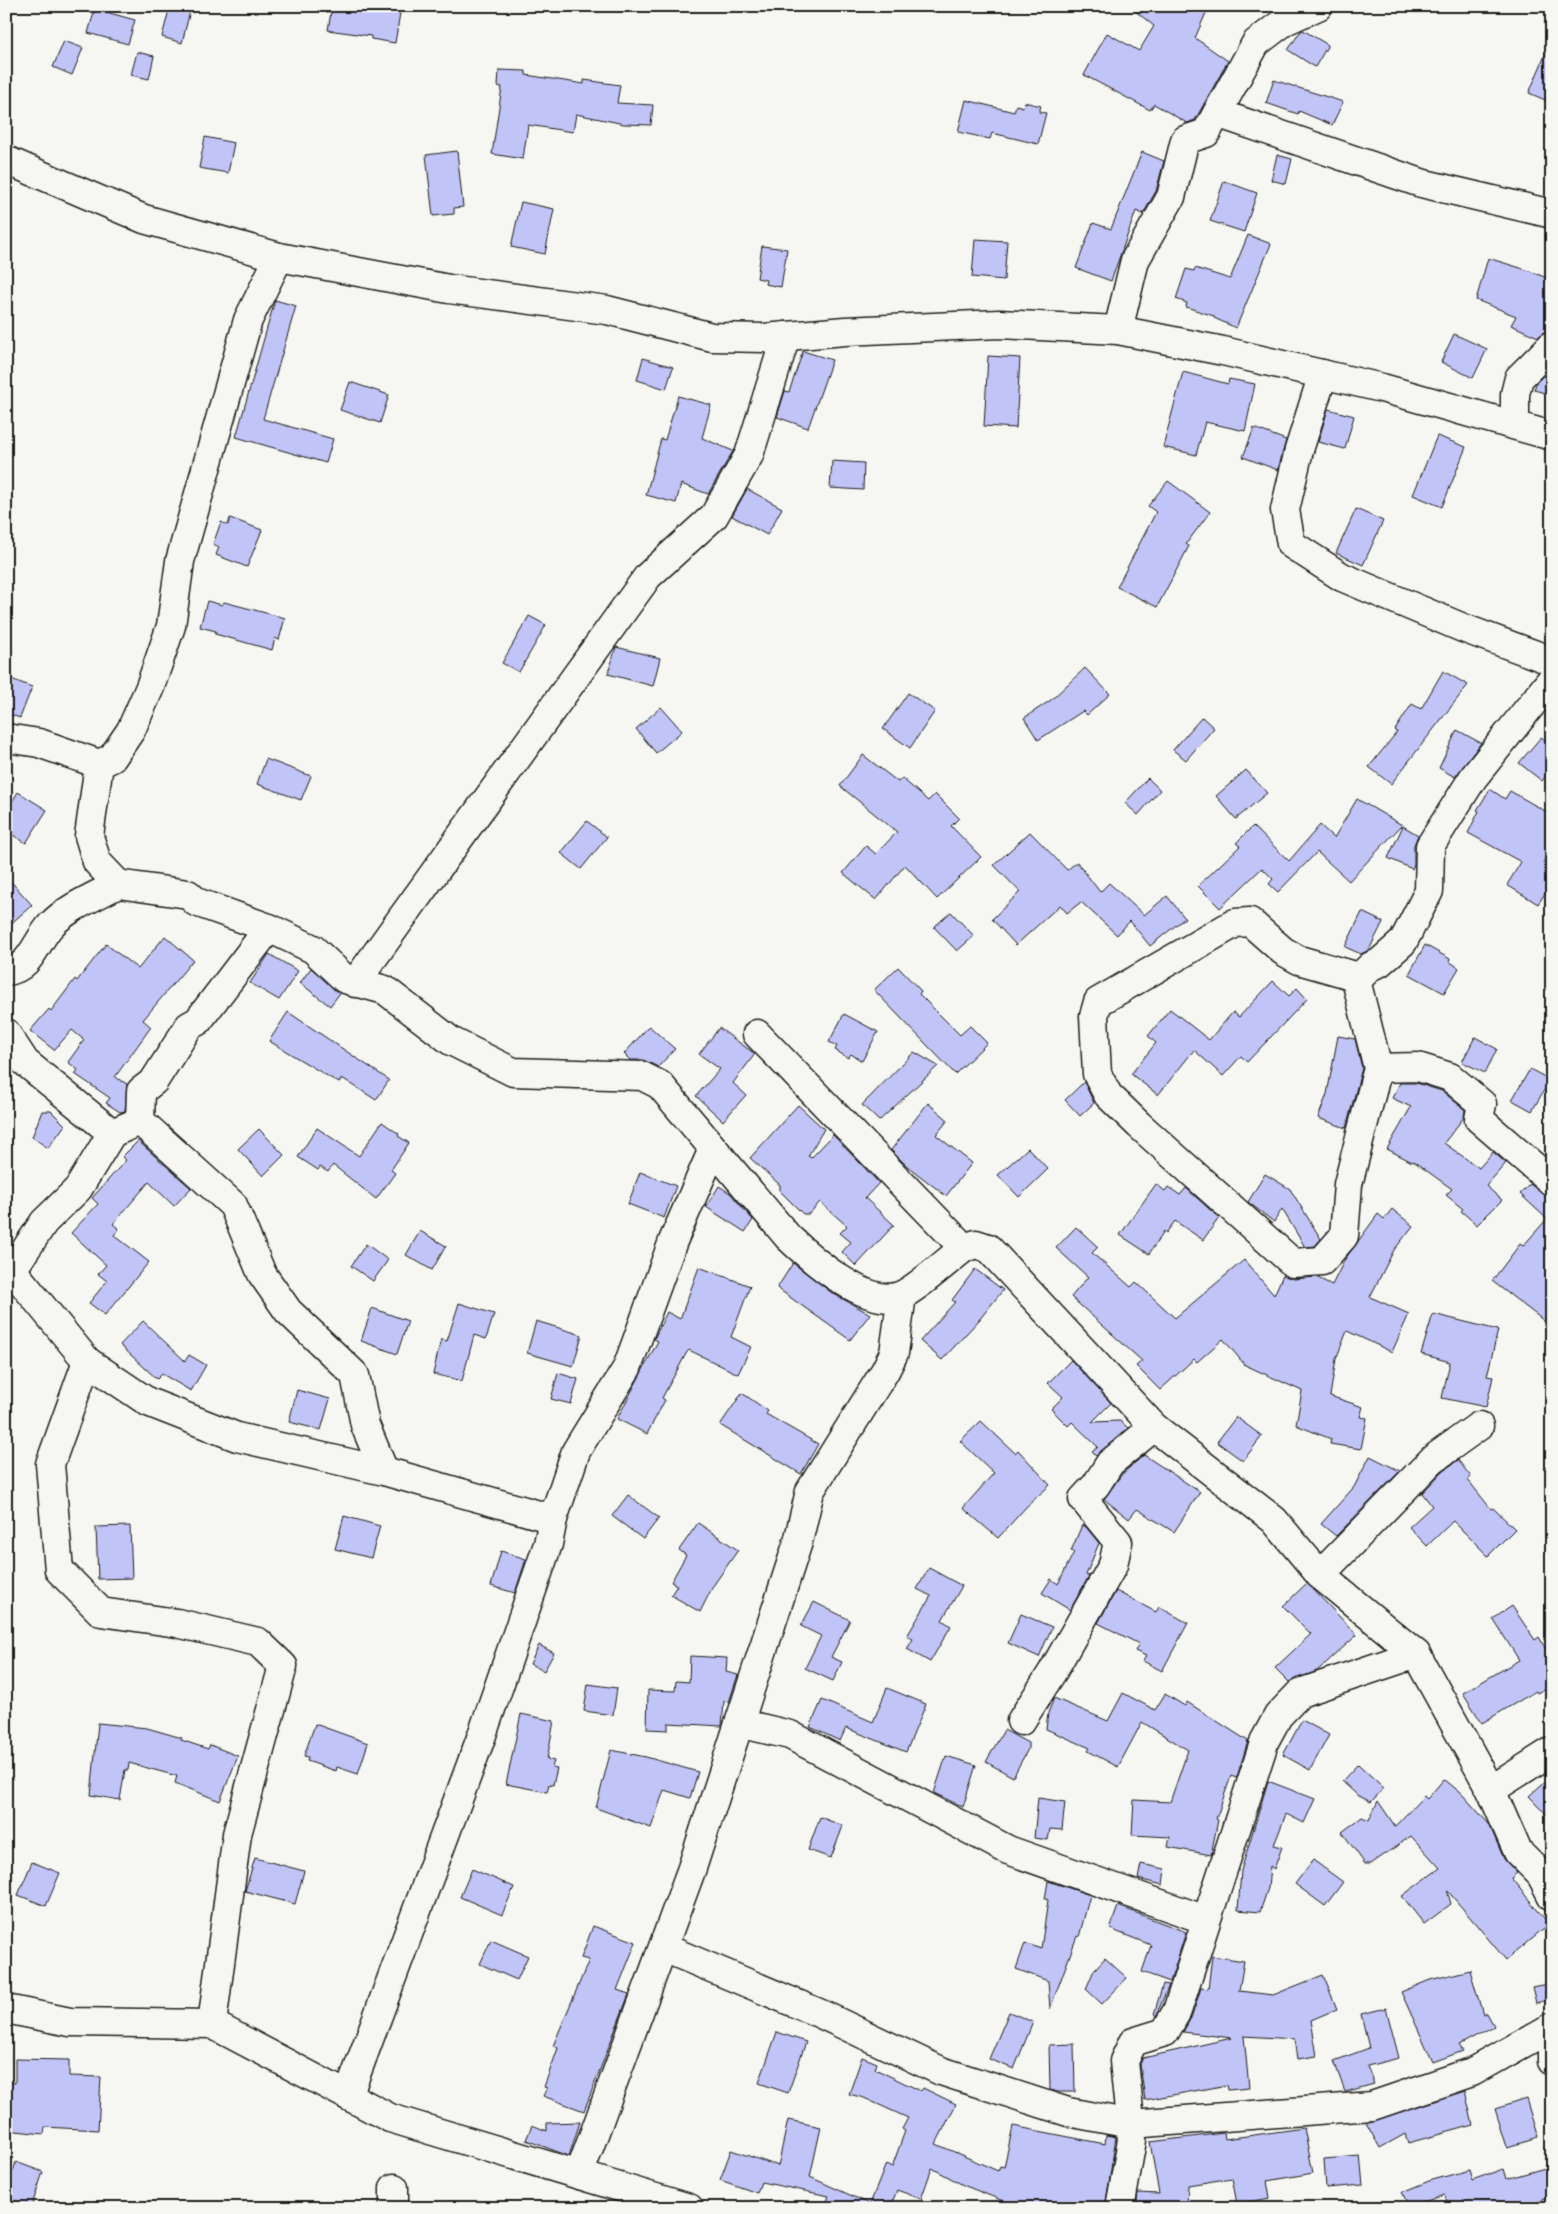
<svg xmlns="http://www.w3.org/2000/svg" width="1558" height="2214" font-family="'Indie Flower',sans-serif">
	<rect width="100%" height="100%" fill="#f6f6f2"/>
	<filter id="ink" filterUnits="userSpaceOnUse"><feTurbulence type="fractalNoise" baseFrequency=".02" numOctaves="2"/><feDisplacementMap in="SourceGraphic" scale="10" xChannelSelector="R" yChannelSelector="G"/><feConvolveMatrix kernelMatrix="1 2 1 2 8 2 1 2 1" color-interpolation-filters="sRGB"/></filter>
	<g filter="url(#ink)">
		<!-- building -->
		<g fill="#c1c4f6" stroke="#1c1c1c">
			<path d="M170,6L190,11L182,43L162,37Z"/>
			<path d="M332,6H364L400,13L395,43L371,39V36L328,30Z"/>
			<path d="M1129,6H1204L1202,11L1206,13L1195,38L1228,61L1195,120L1187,123L1154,104L1150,110L1084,75L1107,33L1139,51L1154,26Z"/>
			<path d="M95,9L135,20L128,44L88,33Z"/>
			<path d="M1303,30L1328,45L1315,67L1288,50L1300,32Z"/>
			<path d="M1552,39V103L1529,93Z"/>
			<path d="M64,41L83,48L72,75L53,67Z"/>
			<path d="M137,52L154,56L149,79L131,75Z"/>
			<path d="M499,70L526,71V75L584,84V80L620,85L617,103L653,105L651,125L624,124L576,114L573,132L528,125L523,159L492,154L502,87L498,86Z"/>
			<path d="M1274,80L1343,102L1332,125L1299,111L1298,114L1266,103Z"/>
			<path d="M966,100L1014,112L1016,105L1023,107L1024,102L1041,106L1039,112L1046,113L1038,144L992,133L990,139L958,132Z"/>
			<path d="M205,137L234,143L228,173L199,168Z"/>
			<path d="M457,151L463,207L454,208V214L433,216L426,155Z"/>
			<path d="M1142,152L1164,161L1156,191L1143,214L1136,211L1111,281L1076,268L1093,223L1111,229Z"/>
			<path d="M1277,155L1292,159L1286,184L1271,180Z"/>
			<path d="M1224,181L1257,193L1244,232L1210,221Z"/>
			<path d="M521,202L554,209L545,254L511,247Z"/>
			<path d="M1248,235L1271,244L1236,328L1214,318V316L1186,307L1187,303L1176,299L1186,269L1194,271L1195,268L1230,279Z"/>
			<path d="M975,239L1007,241L1004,280L972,277Z"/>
			<path d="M762,246L787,249L781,287L765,284L766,280L757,278Z"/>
			<path d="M1488,258L1527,270L1552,280V321L1548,330L1538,337L1511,325L1516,316L1476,300Z"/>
			<path d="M275,300L296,306L263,419L333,439L326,463L236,437Z"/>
			<path d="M1454,334L1487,349L1473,378L1441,362Z"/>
			<path d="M803,351L832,360L808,428L777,417L785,391L789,392Z"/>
			<path d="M988,356L1020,358L1016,428L984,426Z"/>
			<path d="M643,358L673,367L666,389L637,380Z"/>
			<path d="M1552,367V395L1534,390L1536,383Z"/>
			<path d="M1183,372L1228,384L1229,379L1255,384L1245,431L1205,422L1196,455L1163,447Z"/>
			<path d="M350,382L389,395L380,423L340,410Z"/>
			<path d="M678,396L711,405L702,438L733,451L708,494L681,484L676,503L646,495L661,439L665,440Z"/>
			<path d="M1328,409L1354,416L1345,449L1318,442Z"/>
			<path d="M1254,428L1286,440L1278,470L1243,457Z"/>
			<path d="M1437,436L1466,447L1442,507L1413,495Z"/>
			<path d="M832,461L864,463L863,490L830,488Z"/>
			<path d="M1168,481L1210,512L1186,544L1189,546L1157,607L1117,587L1156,512L1148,506Z"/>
			<path d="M747,489L782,508L767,535L732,516Z"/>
			<path d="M1356,509L1383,521L1363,565L1336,553Z"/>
			<path d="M230,518L262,530L247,567L216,555L219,547L213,544L221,522L228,525Z"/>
			<path d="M207,601L222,605L224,602L285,618L279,640L275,638L272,650L215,634L216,631L200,627Z"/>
			<path d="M529,616L546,625L519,672L502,663Z"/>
			<path d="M616,647L660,658L653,686L608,674Z"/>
			<path d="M1085,668L1110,694L1087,715L1083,711L1038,740L1024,718L1051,700Z"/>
			<path d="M1443,671L1468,685L1391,784L1369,767L1397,732L1395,730L1412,704L1421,709Z"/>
			<path d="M6,677L32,687L20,718L6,713Z"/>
			<path d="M908,693L935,711L910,748L883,729Z"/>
			<path d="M661,707L682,731L656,753L636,729Z"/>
			<path d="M1202,717L1214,728L1186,760L1173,750Z"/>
			<path d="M1457,730L1481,743L1455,777L1439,768Z"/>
			<path d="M1541,737L1552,745V768L1542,781L1519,763Z"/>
			<path d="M863,755L898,782L902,778L928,801L935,794L959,818L951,826L981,857L937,899L905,865L876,900L843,873L866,846L876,854L897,832L840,786Z"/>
			<path d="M266,759L311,776L301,800L257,784Z"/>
			<path d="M1246,770L1267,793L1236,819L1216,796Z"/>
			<path d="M1148,778L1160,790L1138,815L1125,803Z"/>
			<path d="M1490,789L1505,799L1510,791L1552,815V847L1543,863L1552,869V883L1538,904L1507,885L1521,862L1468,833L1479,811L1477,810Z"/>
			<path d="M18,792L47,810L26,843L6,831V812Z"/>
			<path d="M1357,799L1402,825L1349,881L1317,852L1278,892L1269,884L1273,879L1262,868L1220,908L1198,886L1240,846L1236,843L1253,826L1289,861L1320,825L1334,838Z"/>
			<path d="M587,821L607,837L581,869L561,853Z"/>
			<path d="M1403,826L1418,835L1414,845V864L1412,869L1388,858Z"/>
			<path d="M1030,832L1067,870L1077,862L1100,892L1109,883L1144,915L1167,896L1185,918L1150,946L1130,921L1117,935L1081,902L1067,913L1060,905L1016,945L992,919L1020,892L994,865Z"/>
			<path d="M6,876L32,905L6,928Z"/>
			<path d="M951,912L974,936L957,951L934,927Z"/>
			<path d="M1362,912L1383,922L1369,950L1361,954L1345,947Z"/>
			<path d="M165,936L193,960L143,1020L151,1027L115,1077L127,1084L125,1111L120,1112L106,1103L110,1098L75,1074L78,1070L68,1062L84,1040L72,1030L54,1050L30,1031L49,1009L51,1011L75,979L77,981L106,944L138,969Z"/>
			<path d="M1425,945L1450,959L1449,961L1459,968L1444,993L1409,974Z"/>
			<path d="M269,954L298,971L279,1000L250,983Z"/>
			<path d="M898,967L921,991L919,994L960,1035L970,1026L987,1043L955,1074L874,990Z"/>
			<path d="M311,968L340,993L330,1006L300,983Z"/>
			<path d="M1273,981L1289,996L1297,988L1307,999L1247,1062L1241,1056L1223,1076L1194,1050L1158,1095L1131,1074L1156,1043L1148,1036L1170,1009L1209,1040L1233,1012L1239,1017Z"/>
			<path d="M288,1012L389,1080L376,1100L342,1078L339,1083L269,1041Z"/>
			<path d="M844,1014L878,1032L862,1061L851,1054L848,1058L835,1050L837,1046L829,1042Z"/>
			<path d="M649,1026L675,1049L658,1067L643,1060H630L624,1054Z"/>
			<path d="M719,1028L755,1054L733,1083L746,1095L723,1121L696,1096L720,1069L699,1054Z"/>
			<path d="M1338,1036L1355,1039L1362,1068L1346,1128L1318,1118L1327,1094Z"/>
			<path d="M1475,1037L1497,1049L1485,1073L1462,1062Z"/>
			<path d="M914,1052L938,1066L879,1121L862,1105Z"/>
			<path d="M1530,1069L1550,1080L1532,1111L1512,1100Z"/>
			<path d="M1084,1082L1094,1103L1080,1116L1065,1100Z"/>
			<path d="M1400,1083H1416L1442,1091L1465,1110L1464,1117L1444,1143L1479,1168L1493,1152L1506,1163L1486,1186L1502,1200L1477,1225L1461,1211L1463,1209L1446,1195L1452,1189L1413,1161L1412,1162L1387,1149L1411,1107L1392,1098Z"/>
			<path d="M928,1103L948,1120L936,1135L972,1163L946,1196L906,1165L891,1150Z"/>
			<path d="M798,1105L824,1129L808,1156L811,1158L833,1135L879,1183L865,1198L894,1225L856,1266L842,1252L851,1242L840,1233L847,1226L820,1202L809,1214H803L780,1191V1185L750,1158Z"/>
			<path d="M42,1111H51L65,1125L48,1148L32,1137Z"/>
			<path d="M382,1122L399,1134L398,1136L409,1143L391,1170L395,1173L393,1176L376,1199L333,1165L328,1172L320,1167L318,1170L298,1157L317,1128L359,1156Z"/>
			<path d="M259,1129L284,1155L263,1176L238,1149Z"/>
			<path d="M138,1141L191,1188L174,1206L149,1182L113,1224L119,1229L114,1235L149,1262L105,1315L89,1303L107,1281L98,1274L106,1265L71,1233L98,1204L92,1198L126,1160L122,1157Z"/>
			<path d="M1028,1148L1048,1169L1019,1197L998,1175Z"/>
			<path d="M640,1172L676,1186L664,1218L628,1204Z"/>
			<path d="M1265,1174L1290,1189L1321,1239L1315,1246L1305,1247L1282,1209L1274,1222L1248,1202Z"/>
			<path d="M1156,1184L1165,1191L1168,1187L1180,1195L1186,1188L1219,1218L1203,1240L1175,1221L1166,1233L1164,1231L1149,1254L1120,1235Z"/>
			<path d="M1530,1184L1542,1194L1552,1197V1327L1492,1281L1520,1244L1523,1246L1547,1219L1520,1194Z"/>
			<path d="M719,1186L730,1193L753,1220L745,1232L706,1207Z"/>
			<path d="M1392,1209L1413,1226L1394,1250L1370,1297L1409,1314L1392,1352L1347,1331L1336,1359L1330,1396L1363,1407L1360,1417L1367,1418L1361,1449L1330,1444L1331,1439L1296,1425L1302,1391L1245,1365L1223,1339L1197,1362L1194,1359L1160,1390L1136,1366L1142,1361L1071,1297L1088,1277L1056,1248L1076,1227L1098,1247L1092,1253L1131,1287L1136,1282L1175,1318L1244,1260L1274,1295L1283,1275L1294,1279L1316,1277L1332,1285L1345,1259L1378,1214L1384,1219Z"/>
			<path d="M420,1231L446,1246L432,1270L406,1255Z"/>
			<path d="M366,1244L388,1260L373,1281L351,1266Z"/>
			<path d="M793,1263L832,1293L870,1314L850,1340L777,1288Z"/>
			<path d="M699,1267L750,1286L731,1337L751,1347L738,1374L689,1350L687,1352L662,1398L665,1400L647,1434L617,1419L658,1341L654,1339L667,1312L680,1319Z"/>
			<path d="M975,1269L1003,1290L979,1320L942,1360L920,1341L955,1302L952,1300Z"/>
			<path d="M459,1303L494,1314L486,1339L474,1335L462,1381L433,1374L441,1339L447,1341Z"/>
			<path d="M372,1308L408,1321L397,1354L361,1341Z"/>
			<path d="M1433,1314L1498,1330L1487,1376L1493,1377L1486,1407L1442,1398L1450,1362L1421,1354Z"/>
			<path d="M143,1321L185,1361L189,1355L206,1365L191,1391L162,1374L157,1379L120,1345Z"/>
			<path d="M536,1321L582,1335L573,1366L527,1353Z"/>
			<path d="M1071,1360L1111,1403L1092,1422L1120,1421L1128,1428L1096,1456L1092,1452L1098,1447L1072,1422L1068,1426L1051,1409L1063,1397L1048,1383Z"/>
			<path d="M558,1373L578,1379L571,1404L551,1399Z"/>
			<path d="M297,1390L330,1399L321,1430L289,1422Z"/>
			<path d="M742,1393L768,1411L766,1414L818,1444L801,1474L720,1425Z"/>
			<path d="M1236,1417L1262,1436L1243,1461L1217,1442Z"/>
			<path d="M981,1421L1015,1453L1018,1450L1050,1485L1026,1507L998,1538L963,1508L994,1473L960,1441Z"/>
			<path d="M1144,1455L1200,1492L1174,1532L1137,1509L1129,1519L1104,1499L1122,1474Z"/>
			<path d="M1370,1456L1400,1471L1336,1536L1321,1524L1354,1487Z"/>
			<path d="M1458,1460L1471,1477L1468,1480L1491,1509L1493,1508L1515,1529L1488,1556L1453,1521L1427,1546L1409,1527L1432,1506L1422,1493L1443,1471Z"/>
			<path d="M628,1495L659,1518L643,1539L612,1516Z"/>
			<path d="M344,1516L380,1526L371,1558L335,1549Z"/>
			<path d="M698,1523L738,1550L713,1586L700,1612L671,1595L677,1585L671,1582L686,1555L679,1550Z"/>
			<path d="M1082,1525L1086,1527L1099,1543L1086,1575L1089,1576L1070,1610L1042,1593L1051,1579L1058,1584L1074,1552L1071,1551Z"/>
			<path d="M130,1526L132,1578L98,1579L96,1527Z"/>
			<path d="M501,1551L526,1559L515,1593L491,1586Z"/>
			<path d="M929,1568L962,1586L942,1620L951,1626L930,1662L907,1649L913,1639L907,1636L931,1596L917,1589Z"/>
			<path d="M1307,1583L1357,1635L1317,1671L1289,1682L1275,1668L1311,1634L1283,1606Z"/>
			<path d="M1116,1591L1156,1612L1159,1607L1188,1623L1162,1671L1143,1661L1146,1656L1135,1651L1139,1644L1098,1623Z"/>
			<path d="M814,1602L850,1620L831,1657L842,1662L833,1681L805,1668L821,1636L801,1626Z"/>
			<path d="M1512,1606L1535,1640L1539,1637L1552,1660V1685L1537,1693L1536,1691L1482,1723L1463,1693L1519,1660L1493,1619Z"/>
			<path d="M1021,1614L1052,1627L1039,1657L1008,1643Z"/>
			<path d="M539,1645L554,1653L544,1671L530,1664Z"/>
			<path d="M690,1656L727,1658L726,1672L738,1675L729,1702L724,1701L722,1726L668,1723V1730L647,1729L648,1690L675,1691L676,1681L689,1682Z"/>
			<path d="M588,1684L617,1688L613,1715L584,1711Z"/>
			<path d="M887,1688L926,1704L906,1752L846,1728L840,1741L810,1727L822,1700L873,1722Z"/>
			<path d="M1123,1693L1155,1710L1165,1694L1185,1706L1187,1702L1248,1741L1237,1777L1236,1778L1231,1776L1216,1819L1218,1820L1211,1855L1168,1847L1170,1837L1132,1835L1134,1800L1170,1802L1188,1750L1142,1722L1118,1767L1088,1751L1090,1748L1046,1729L1048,1713L1054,1698L1108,1721Z"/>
			<path d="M521,1714L554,1721L547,1759L554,1761L552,1767L557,1768L553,1785L549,1784L547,1792L506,1784Z"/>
			<path d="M1302,1720L1329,1735L1310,1770L1283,1755Z"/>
			<path d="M98,1723L147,1728L182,1738L181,1740L208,1749L210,1745L238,1756L220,1801L175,1783L177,1776L129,1763L128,1770H125L120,1800L91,1795Z"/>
			<path d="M315,1724L368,1743L358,1774L337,1767L336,1771L307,1761L308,1757L304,1756Z"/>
			<path d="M1004,1730L1028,1743V1749L1013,1777L986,1762Z"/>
			<path d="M611,1750L646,1757L698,1772L690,1798L664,1790L651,1828L596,1808Z"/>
			<path d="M946,1756L976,1765L963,1807L934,1793Z"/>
			<path d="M1358,1764L1384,1788L1371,1802L1357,1795L1342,1781Z"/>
			<path d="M1552,1775V1820L1529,1796Z"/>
			<path d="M1444,1779L1461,1793L1489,1824L1504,1859L1517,1873L1511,1878L1549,1924L1506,1960L1447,1890L1451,1904L1424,1924L1402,1896L1440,1868L1411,1836L1371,1864H1365L1342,1832L1362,1817L1369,1820L1378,1801L1395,1826L1424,1796L1427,1799Z"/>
			<path d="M1268,1781L1315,1799L1304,1823L1286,1814L1274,1845L1282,1847L1274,1869L1270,1866L1268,1888L1260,1912L1238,1910L1241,1871Z"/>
			<path d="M1038,1798L1065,1802L1062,1830L1050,1829L1048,1840L1034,1838Z"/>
			<path d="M820,1817L843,1826L831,1858L808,1850Z"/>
			<path d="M255,1858L304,1871L295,1904L245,1891Z"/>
			<path d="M1313,1860L1343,1882L1325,1906L1295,1884Z"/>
			<path d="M32,1862L60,1873L46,1906L18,1895Z"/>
			<path d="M1141,1864L1165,1869L1163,1885L1138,1879Z"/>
			<path d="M472,1869L514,1887L502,1915L460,1897Z"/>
			<path d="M1048,1881L1090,1895L1079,1937L1077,1936L1050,2009L1048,1981L1016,1969L1025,1943L1041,1949L1048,1900L1045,1899Z"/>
			<path d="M1118,1906L1186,1932L1170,1982L1142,1972L1151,1945L1110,1929Z"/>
			<path d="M593,1926L636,1942L617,1990L629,1994L584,2111L543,2096L547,2088L544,2087L558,2048L553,2046L589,1960L581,1958Z"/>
			<path d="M491,1940L528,1956L517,1980L480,1964Z"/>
			<path d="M1212,1956L1244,1961L1239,1991L1273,1995L1323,1975L1337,2009L1311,2020L1317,2056L1297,2059L1294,2039L1244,2036L1249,2088L1228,2090L1227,2085L1145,2100L1140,2064L1143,2058L1232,2038L1183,2032L1192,2016L1201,1988L1208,1989Z"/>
			<path d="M1105,1958L1127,1978L1102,2004L1086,1989L1094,1970Z"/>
			<path d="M1470,1970L1483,2015L1487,2013L1494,2026L1459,2045L1463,2051L1433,2062L1401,1992L1430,1980Z"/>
			<path d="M1552,1983V1999L1536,2003L1532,1987Z"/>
			<path d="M1163,1984L1169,1985L1156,2016L1154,2014Z"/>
			<path d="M1386,2008L1399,2058L1367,2066L1374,2084L1345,2092L1334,2061L1369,2048L1361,2014Z"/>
			<path d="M1009,2012L1033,2022L1014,2069L989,2059Z"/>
			<path d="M777,2032L806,2042L788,2093L759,2083Z"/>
			<path d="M1074,2044L1075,2092H1058L1050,2090L1049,2045Z"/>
			<path d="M862,2057L877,2063L875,2069L921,2091L923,2088L956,2104L936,2144L998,2171L1000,2166L1004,2167L1013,2126L1105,2144L1106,2135L1116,2137L1105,2208H1021L963,2185L932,2168L921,2199L897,2190L890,2208H824L829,2196L761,2182L757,2193L720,2180L731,2150L778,2166L788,2120L821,2127L810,2177L870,2204L886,2164L892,2167L905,2131L902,2129L908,2118L864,2098L849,2094Z"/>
			<path d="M15,2059L69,2060V2076L101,2077L98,2130L45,2127L44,2134L6,2130V2082L15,2083Z"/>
			<path d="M1465,2091L1473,2125L1408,2143L1405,2134L1380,2148L1366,2123Z"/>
			<path d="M1526,2099L1538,2138L1507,2147L1495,2109Z"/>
			<path d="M580,2122L569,2156L526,2140L532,2125L547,2131V2123Z"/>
			<path d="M1304,2128L1313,2173L1267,2181L1270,2198L1237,2204L1232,2178L1188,2185L1187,2208H1136L1138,2193L1159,2194L1150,2142L1224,2133L1225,2139Z"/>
			<path d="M1360,2156L1363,2185L1326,2188L1324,2159Z"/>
			<path d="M16,2162L43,2172L31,2208H6V2191Z"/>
			<path d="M1552,2166V2196L1512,2208H1448L1444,2195L1409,2207L1402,2192L1429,2181L1469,2170L1472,2180L1503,2169L1506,2179Z"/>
		</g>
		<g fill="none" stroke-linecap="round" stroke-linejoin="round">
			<defs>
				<g id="minor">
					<path d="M1217,113L1421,183L1552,214"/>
					<path d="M6,160L144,219L279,257L449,289L607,310L712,337L764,338L845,331L999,324L1118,330L1223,351L1382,388L1552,436"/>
					<path d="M1118,330L1135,260L1171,197L1185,140L1206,133L1256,43L1285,21L1318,6"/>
					<path d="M1323,374L1299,450L1285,510L1291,544L1342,577L1463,628L1552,661"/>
					<path d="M1515,425V394L1519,378L1552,345"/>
					<path d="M6,738L39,743L99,764L112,758L131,730L150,687L171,626L180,561L248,320L279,257"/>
					<path d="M99,764L89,836L97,862L118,884L188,894L196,902L269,928L313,949L345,979L385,990L451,1041L513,1072L642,1076L660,1085L788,1237C811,1259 869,1310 902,1295C919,1287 948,1260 964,1248L976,1244L988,1248L1154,1427L1274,1520L1320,1575L1416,1654L1491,1790L1518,1852L1541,1875L1552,1896"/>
					<path d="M6,971C31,969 36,941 51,925C68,907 96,896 118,884"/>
					<path d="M1355,976L1299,960L1283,951L1250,922L1235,923L1098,1002L1094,1016L1097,1074L1108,1095L1139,1125L1293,1263L1322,1261L1344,1236L1348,1184L1378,1068L1355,976L1362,975L1371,966L1379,963L1403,942L1429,891L1430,846L1473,778L1552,679"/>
					<path d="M355,983L648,576L714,516L749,455L786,336"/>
					<path d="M6,1033L25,1062L112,1133"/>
					<path d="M757,1034L964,1248"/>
					<path d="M1378,1068L1418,1067L1450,1077L1482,1104L1479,1119L1552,1182"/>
					<path d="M140,1121L233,1205L262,1274L288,1311L355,1375L365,1425L384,1471"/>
					<path d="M6,1266L12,1270L44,1222L78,1189L112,1133L140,1121L141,1091L154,1081L189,1026L198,1021L269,928"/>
					<path d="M12,1270L87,1361L148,1402L237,1437L384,1471L553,1519"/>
					<path d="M87,1361L50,1464L59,1570L101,1612L177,1623L258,1642L283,1666L237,1834L212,2024"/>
					<path d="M1320,1575L1433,1459L1479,1426"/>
					<path d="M1021,1721L1053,1671L1113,1565L1118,1542L1083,1499L1096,1485L1110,1463L1154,1427"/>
					<path d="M739,1723L790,1735L1008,1850L1206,1920"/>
					<path d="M1491,1790L1552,1751"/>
					<path d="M664,1948L821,2014L941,2071L1068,2112L1131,2124L1372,2106L1472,2072L1552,2027"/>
					<path d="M6,2009L70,2022L212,2024L390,2118L689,2208"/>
					<path d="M1552,2052V2061"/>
					<path d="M348,2096L482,1735L548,1544L553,1519L576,1451L627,1368L673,1241L713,1149"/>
					<path d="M579,2175L692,1868L798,1542L810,1491L885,1371L894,1353L902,1295"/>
					<path d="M394,2188V2208"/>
					<path d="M1120,2208L1132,2140L1124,2061L1133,2042L1165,2032L1177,2011L1265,1740L1278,1716L1300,1693L1416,1654"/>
				</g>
			</defs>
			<!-- minor casing -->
			<use href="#minor" stroke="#1c1c1c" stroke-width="31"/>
			<!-- minor -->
			<use href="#minor" stroke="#f6f6f2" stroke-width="28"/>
		</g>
	</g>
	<!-- margin -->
	<rect width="1558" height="2214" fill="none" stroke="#f6f6f2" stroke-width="25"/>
	<rect x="12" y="12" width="1533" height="2189" fill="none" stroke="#1c1c1c" stroke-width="2" filter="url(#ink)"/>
</svg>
